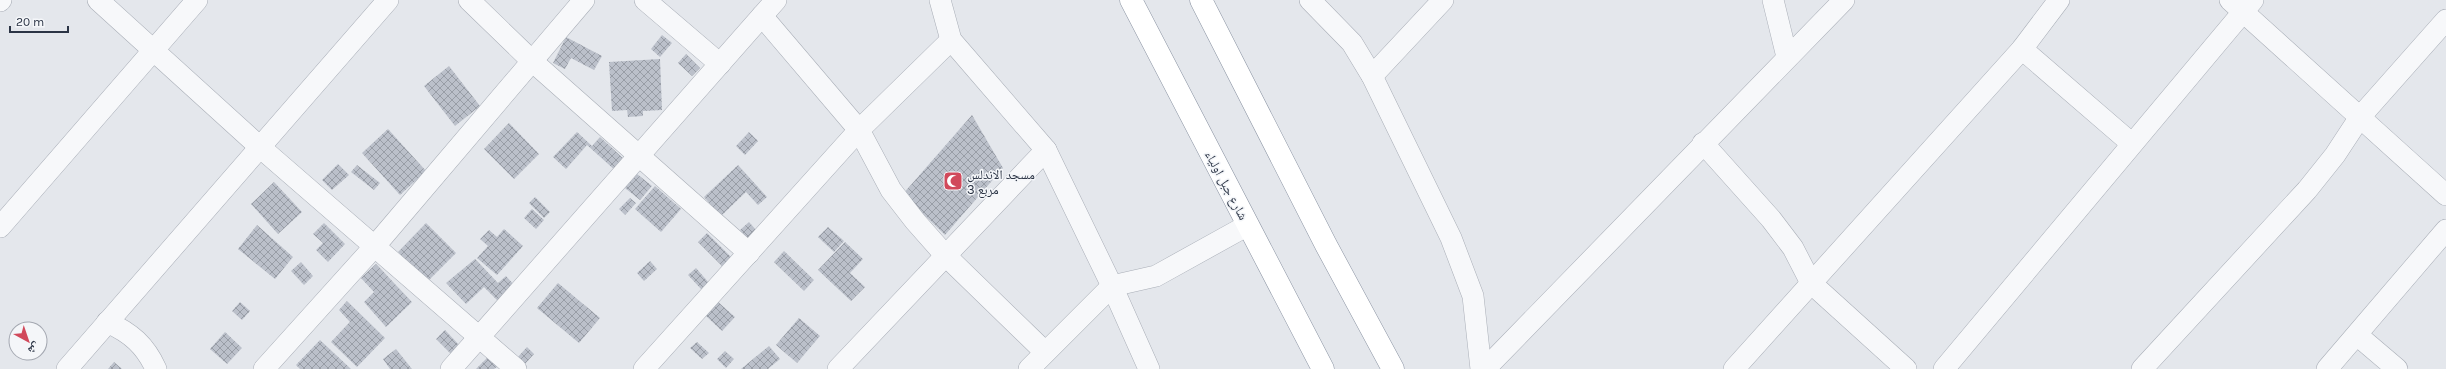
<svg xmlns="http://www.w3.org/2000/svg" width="2446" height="369" font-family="Karla,'Noto Naskh Arabic',sans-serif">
	<defs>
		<pattern id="building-cross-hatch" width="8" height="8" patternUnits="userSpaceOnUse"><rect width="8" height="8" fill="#bbc0ca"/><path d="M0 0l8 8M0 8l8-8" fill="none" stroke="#989da6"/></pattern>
	</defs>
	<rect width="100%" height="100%" fill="#e4e7ec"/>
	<!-- building -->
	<g fill="url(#building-cross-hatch)">
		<path d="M662,35L672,43L660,57L651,49Z"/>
		<path d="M566,37L602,56L594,70L571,58L565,69L553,63Z"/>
		<path d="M686,54L700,68L692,76L678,63Z"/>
		<path d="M660,59L662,110L643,111V116L628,117L627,110L612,111L609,62Z"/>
		<path d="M449,66L480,106L455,126L424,86Z"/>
		<path d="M972,115L1003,168L945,235L903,194Z"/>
		<path d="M509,123L539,154L514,179L484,149Z"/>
		<path d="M388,129L426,171L400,195L362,153Z"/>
		<path d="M577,132L592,146L600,137L627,162L617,172L587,145L566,169L553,157Z"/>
		<path d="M749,132L758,141L745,155L736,146Z"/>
		<path d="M338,164L349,175L332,190L322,180Z"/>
		<path d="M357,165L380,183L374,190L351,172Z"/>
		<path d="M738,165L767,197L758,205L746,192L721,216L704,197Z"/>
		<path d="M637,174L652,186L640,200L625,188Z"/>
		<path d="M274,182L302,212L278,234L251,204Z"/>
		<path d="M655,186L681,209L661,232L635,209Z"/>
		<path d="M535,197L550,212L544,218L529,203Z"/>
		<path d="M630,198L636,203L625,215L619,209Z"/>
		<path d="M532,209L544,220L536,229L524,218Z"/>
		<path d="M749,222L757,231L748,239L740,230Z"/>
		<path d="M324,223L345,244L328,262L316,250L323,243L313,234Z"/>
		<path d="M426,223L456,253L428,281L398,252Z"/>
		<path d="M257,225L293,257L275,279L238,249Z"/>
		<path d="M828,227L844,241L834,252L818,237Z"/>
		<path d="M504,229L523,246L497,275L477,258L488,246L480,239L489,230L497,237Z"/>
		<path d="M707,233L731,257L722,266L698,242Z"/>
		<path d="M845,242L863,259L850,273L865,287L851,301L818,270Z"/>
		<path d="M784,251L814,280L804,291L774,262Z"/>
		<path d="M475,259L498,283L506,276L515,286L498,301L484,287L466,304L446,283Z"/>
		<path d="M650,261L657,269L644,281L637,273Z"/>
		<path d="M301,262L313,276L304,285L291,271Z"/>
		<path d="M376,264L412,302L386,327L364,302L374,292L361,278Z"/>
		<path d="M696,268L709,283L702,290L688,275Z"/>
		<path d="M558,283L600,318L579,343L537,308Z"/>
		<path d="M347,301L385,338L357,367L331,342L350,322L339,310Z"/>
		<path d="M717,301L735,317L722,331L705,315Z"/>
		<path d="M240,302L250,311L242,320L232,311Z"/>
		<path d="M799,318L820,336L797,363L776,345Z"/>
		<path d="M445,330L461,347L452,355L436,339Z"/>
		<path d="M225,332L242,348L227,364L210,349Z"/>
		<path d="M320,340L351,369H300L296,365Z"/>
		<path d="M697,342L709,353L702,359L690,348Z"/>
		<path d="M769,346L780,359L768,369H741Z"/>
		<path d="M527,347L534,354L524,365L517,358Z"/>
		<path d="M396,349L412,369H390L383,359Z"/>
		<path d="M725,351L734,359L726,368L717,359Z"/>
		<path d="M488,357L498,366L494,369H476Z"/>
		<path d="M114,362L122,369H108Z"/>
	</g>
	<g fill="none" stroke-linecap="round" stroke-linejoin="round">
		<defs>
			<g id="minor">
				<path d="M98,0L261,148L516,369"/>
				<path d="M469,0L532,61L749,253"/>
				<path d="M645,0L720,64"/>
				<path d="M940,0L951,40L1046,150L1112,286L1149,369"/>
				<path d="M1310,0L1352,43L1372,76L1451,238L1473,296L1481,369"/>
				<path d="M1773,0L1787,57"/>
				<path d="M2230,0L2446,195"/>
				<path d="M0,1L1,0"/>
				<path d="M762,16L859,130L891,190L915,221L945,255L1045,352"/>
				<path d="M2022,49L2131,143"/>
				<path d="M1372,76L1443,0"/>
				<path d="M1703,143L1771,219L1793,248L1811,283L1906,369"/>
				<path d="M0,227L197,0"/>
				<path d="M107,322C131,333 145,345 156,369"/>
				<path d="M2357,335L2397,369"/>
				<path d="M67,369L388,0"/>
				<path d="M264,369L374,247L584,0"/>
				<path d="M451,369L776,0"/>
				<path d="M644,369L859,130L951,40"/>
				<path d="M838,369L1046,150"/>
				<path d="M1029,369L1112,286L1156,276L1248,225"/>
				<path d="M1485,369L1844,0"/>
				<path d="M1734,369L2022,49L2059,0"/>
				<path d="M1944,369L2253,0"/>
				<path d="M2142,369L2307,190L2335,155L2360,117L2446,20"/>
				<path d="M2327,369L2446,230"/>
			</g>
			<g id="trunk">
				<path d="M1131,0L1323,369"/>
				<path d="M1201,0L1326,245L1393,369"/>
			</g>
		</defs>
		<!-- minor casing -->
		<use href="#minor" stroke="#a9aeb7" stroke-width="22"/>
		<!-- trunk casing -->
		<use href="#trunk" stroke="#8b94a3" stroke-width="23"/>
		<!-- minor -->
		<use href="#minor" stroke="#f7f8fa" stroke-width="21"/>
		<!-- trunk -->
		<use href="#trunk" stroke="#fff" stroke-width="22"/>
	</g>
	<!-- icons -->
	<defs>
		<symbol id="mosque-square" viewBox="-11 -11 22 22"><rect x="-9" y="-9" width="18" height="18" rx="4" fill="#d1495b" stroke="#f4f6f9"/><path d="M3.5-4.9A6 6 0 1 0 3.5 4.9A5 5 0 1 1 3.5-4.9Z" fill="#fff"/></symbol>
	</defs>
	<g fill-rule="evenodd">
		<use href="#mosque-square" x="942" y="170" width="22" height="22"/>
	</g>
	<g text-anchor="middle" stroke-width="3" stroke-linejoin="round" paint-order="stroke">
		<!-- poi labels -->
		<g font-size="13" fill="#2b3445" stroke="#f4f6f9" text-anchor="start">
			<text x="967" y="179">مسجد الاندلس<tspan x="967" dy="15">مربع 3</tspan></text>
		</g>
		<!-- street labels -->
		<g font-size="13" fill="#2b3445" stroke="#f4f6f9">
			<text transform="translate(1227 185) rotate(62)" y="5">شارع جبل اولياء</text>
		</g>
	</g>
	<!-- north arrow -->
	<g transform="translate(28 341) rotate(140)"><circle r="19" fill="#f4f6f9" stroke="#a4a8b1"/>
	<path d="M0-3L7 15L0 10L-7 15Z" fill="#d1495b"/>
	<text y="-6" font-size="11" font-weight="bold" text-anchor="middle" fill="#2b3445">ش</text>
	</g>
	<!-- scale -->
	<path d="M10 26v6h58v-6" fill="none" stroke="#2b3445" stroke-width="2"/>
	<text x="16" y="26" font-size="12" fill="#2b3445" stroke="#f4f6f9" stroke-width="3" paint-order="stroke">20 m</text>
</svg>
